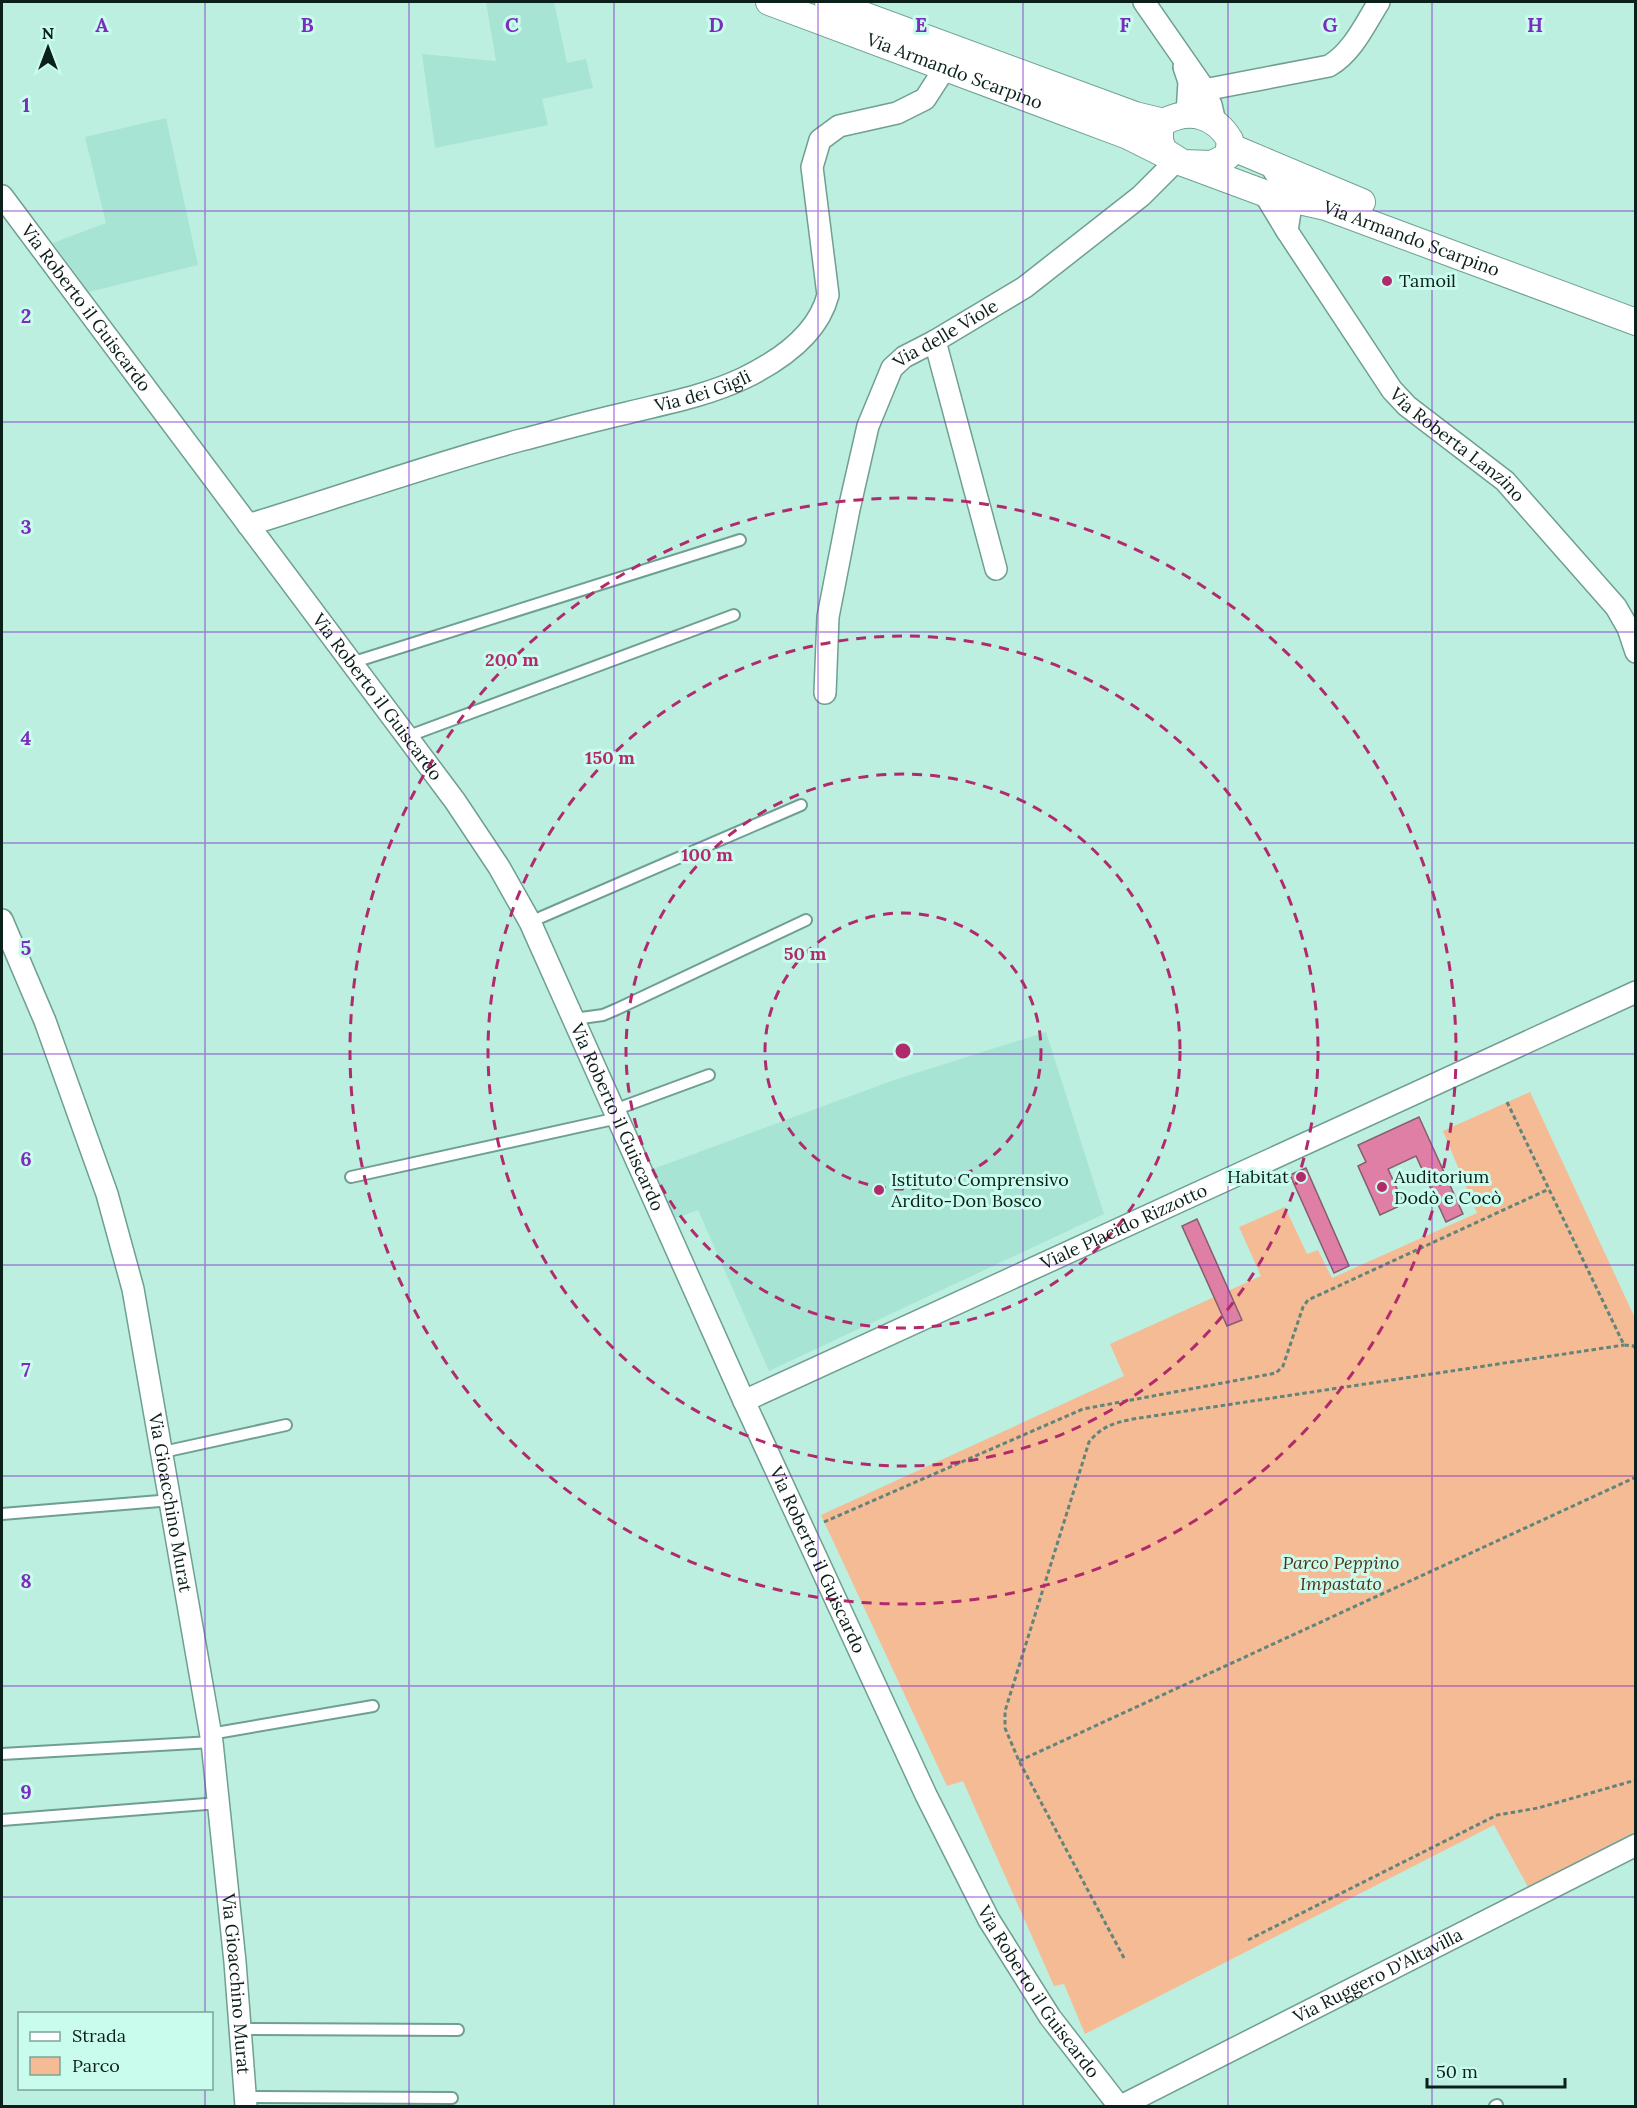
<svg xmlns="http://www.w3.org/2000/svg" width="1637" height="2108" font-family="Lora,serif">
	<rect width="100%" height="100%" fill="#bcefe0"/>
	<!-- built -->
	<g fill="#a8e4d3">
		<path d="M486,2H554L567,63L586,59L593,88L542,99L548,125L435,148L422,54L496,61Z"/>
		<path d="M166,118L198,265L89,292L53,243L106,223L85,137Z"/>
		<path d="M1046,1032L1104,1214L769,1371L698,1210L674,1219L653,1169L894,1080Z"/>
	</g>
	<!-- green -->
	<path fill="#f4bb94" d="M1530,1092L1635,1318V1832L1528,1887L1494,1825L1085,2034L1064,1984L1054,1986L963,1781L947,1786L821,1515L1124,1376L1110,1344L1261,1276L1239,1227L1285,1207L1307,1254L1318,1250L1332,1278L1477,1213L1443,1131Z"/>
	<!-- building -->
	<g fill="#e07fa5" stroke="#855e6c" stroke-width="1.5">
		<path d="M1419,1117L1463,1214L1446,1222L1416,1156L1388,1169L1404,1204L1380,1215L1358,1166L1366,1162L1358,1145Z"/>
		<path d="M1306,1168L1349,1266L1334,1273L1290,1175Z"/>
		<path d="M1197,1219L1242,1320L1227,1326L1182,1226Z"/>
	</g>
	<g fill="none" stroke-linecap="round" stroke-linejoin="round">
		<defs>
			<g id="service">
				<path d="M351,663L740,540"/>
				<path d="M406,737L734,615"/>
				<path d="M530,922L801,805"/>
				<path d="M574,1019L603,1015L617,1009L806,920"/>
				<path d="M614,1110L709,1075"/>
				<path d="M351,1177L618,1118"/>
				<path d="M163,1452L286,1425"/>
				<path d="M2,1514L172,1500"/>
				<path d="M210,1734L373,1706"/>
				<path d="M2,1754L212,1742"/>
				<path d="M2,1820L219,1803"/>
				<path d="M240,2029L458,2030"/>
				<path d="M245,2097L452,2098"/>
				<path d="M1495,2106L1497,2105"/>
			</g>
			<g id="minor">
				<path d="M1144,2L1201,84L1211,105L1215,122"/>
				<path d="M1184,67L1189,82L1187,114"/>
				<path d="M1204,90L1329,66C1353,52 1365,24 1379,2"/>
				<path d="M1264,193L1287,231L1292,199L1267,160"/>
				<path id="s1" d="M2,196L455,801L499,867L530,922L744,1401L926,1795L989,1920L1050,2017L1119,2106"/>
				<path id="s2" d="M1287,231L1392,390L1407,406L1505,481L1616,607L1628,628L1636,652"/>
				<path d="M935,341L996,569"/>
				<path id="s3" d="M248,525C339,497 429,465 521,440C556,431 591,421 627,413C667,403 706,396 744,378C779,361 818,334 828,295L812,167L820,140L839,126L897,113L925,99L945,68"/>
				<path id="s4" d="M825,693L828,617L849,509L868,426L892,368L904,357L935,341L1025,287L1141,196L1177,160"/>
				<path id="s5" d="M2,920L45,1021L107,1194L133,1289L212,1742L235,1962L246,2106"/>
				<path id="s6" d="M744,1401L1636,992"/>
				<path id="s7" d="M1121,2106L1636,1845"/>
			</g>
			<g id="tertiary">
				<path id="s8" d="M769,2L1128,136L1172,158"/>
				<path d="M828,2L1135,115L1164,122"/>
				<path d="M1231,147L1362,202"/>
				<path id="s9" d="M1183,163L1212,164L1228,156L1230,140C1215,115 1190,108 1164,122L1160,129V141L1164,151L1183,163L1264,193L1326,207L1636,322"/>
			</g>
		</defs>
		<!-- service casing -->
		<use href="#service" stroke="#6f9f92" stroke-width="14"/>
		<!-- minor casing -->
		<use href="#minor" stroke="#6f9f92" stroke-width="24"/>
		<!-- tertiary casing -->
		<use href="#tertiary" stroke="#6f9f92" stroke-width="28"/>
		<!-- path -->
		<g stroke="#61847b" stroke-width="3" stroke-dasharray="4.5 3" stroke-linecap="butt">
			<path d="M1507,1102L1624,1345L1634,1346L1636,1351"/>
			<path d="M824,1522L1083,1409L1276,1373L1283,1366L1303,1307L1308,1300L1549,1189"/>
			<path d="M1019,1761L1636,1477"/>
			<path d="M1248,1940L1497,1815L1538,1808L1636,1780"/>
			<path d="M1124,1958L1019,1761L1005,1728V1711L1089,1442C1102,1426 1114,1423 1133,1419L1624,1345"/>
		</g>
		<!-- service -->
		<use href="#service" stroke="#fff" stroke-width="10"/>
		<!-- minor -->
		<use href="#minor" stroke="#fff" stroke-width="21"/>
		<!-- tertiary -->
		<use href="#tertiary" stroke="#fff" stroke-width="26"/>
	</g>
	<!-- grid -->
	<path fill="none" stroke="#7b2cbf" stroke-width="1.5" stroke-opacity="0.55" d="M205,2V2014M409,2V2106M614,2V2106M818,2V2106M1023,2V2106M1228,2V2106M1432,2V2106M2,211H1636M2,422H1636M2,632H1636M2,843H1636M2,1054H1636M2,1265H1636M2,1476H1636M2,1686H1636M2,1897H1636M205,2088V2106"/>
	<!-- distance rings -->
	<g fill="none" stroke="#b12a6c" stroke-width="3" stroke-dasharray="10 8">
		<circle cx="903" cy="1051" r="138"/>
		<circle cx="903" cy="1051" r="277"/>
		<circle cx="903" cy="1051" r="415"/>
		<circle cx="903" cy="1051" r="553"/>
	</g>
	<!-- markers -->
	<g fill="#b12a6c" stroke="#c9fced" stroke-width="2">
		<circle cx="1387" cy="281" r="6"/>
		<circle cx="1301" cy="1177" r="6"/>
		<circle cx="1382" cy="1187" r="6"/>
		<circle cx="879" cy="1190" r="6"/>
	</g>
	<g text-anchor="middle" stroke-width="6" stroke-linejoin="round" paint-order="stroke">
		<!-- street labels -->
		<g font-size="18" fill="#0c201b" stroke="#c9fced">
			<text dy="6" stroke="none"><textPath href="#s8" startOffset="198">Via Armando Scarpino</textPath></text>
			<text dy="6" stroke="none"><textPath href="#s9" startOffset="434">Via Armando Scarpino</textPath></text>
			<text dy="6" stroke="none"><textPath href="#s1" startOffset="140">Via Roberto il Guiscardo</textPath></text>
			<text dy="6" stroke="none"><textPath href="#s4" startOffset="398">Via delle Viole</textPath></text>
			<text dy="6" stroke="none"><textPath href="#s3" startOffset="474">Via dei Gigli</textPath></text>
			<text dy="6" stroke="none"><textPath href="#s2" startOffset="276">Via Roberta Lanzino</textPath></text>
			<text dy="6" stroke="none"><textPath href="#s1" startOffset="626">Via Roberto il Guiscardo</textPath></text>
			<text dy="6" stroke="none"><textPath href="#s1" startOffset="1112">Via Roberto il Guiscardo</textPath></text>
			<text dy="6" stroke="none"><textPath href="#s6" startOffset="418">Viale Placido Rizzotto</textPath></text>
			<text dy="6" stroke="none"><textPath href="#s5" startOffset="609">Via Gioacchino Murat</textPath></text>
			<text dy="6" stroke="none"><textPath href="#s1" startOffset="1598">Via Roberto il Guiscardo</textPath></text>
			<text dy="6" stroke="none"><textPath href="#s7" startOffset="288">Via Ruggero D'Altavilla</textPath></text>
			<text dy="6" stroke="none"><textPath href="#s5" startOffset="1095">Via Gioacchino Murat</textPath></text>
			<text dy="6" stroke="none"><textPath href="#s1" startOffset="2084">Via Roberto il Guiscardo</textPath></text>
		</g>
		<!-- poi labels -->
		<g font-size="18" fill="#0c201b" stroke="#c9fced" text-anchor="start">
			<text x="1399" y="287">Tamoil</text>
			<text x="1289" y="1183" text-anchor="end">Habitat</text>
			<text x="1394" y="1183">Auditorium<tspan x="1394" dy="21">Dodò e Cocò</tspan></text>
			<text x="891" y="1186">Istituto Comprensivo<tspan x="891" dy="21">Ardito-Don Bosco</tspan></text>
		</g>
		<!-- park labels -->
		<g font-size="18" font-style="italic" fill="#523016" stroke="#c9fced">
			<text x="1341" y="1569">Parco Peppino<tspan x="1341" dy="21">Impastato</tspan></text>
		</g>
	</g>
	<g font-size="20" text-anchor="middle" font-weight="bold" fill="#7b2cbf" stroke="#c9fced" stroke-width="6" stroke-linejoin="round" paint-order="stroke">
		<text x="102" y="32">A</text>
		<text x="307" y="32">B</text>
		<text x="512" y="32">C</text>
		<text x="716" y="32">D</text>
		<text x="921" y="32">E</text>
		<text x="1125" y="32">F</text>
		<text x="1330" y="32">G</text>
		<text x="1535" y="32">H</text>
		<text x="26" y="112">1</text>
		<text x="26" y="323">2</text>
		<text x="26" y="534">3</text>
		<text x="26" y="745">4</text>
		<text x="26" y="955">5</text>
		<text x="26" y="1166">6</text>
		<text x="26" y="1377">7</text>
		<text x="26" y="1588">8</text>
		<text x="26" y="1799">9</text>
	</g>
	<circle cx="903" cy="1051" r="9" fill="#b12a6c" stroke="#c9fced" stroke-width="3"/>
	<g font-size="18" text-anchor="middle" font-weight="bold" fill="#b12a6c" stroke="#c9fced" stroke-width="6" stroke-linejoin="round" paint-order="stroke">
		<text x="512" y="666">200 m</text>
		<text x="610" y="764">150 m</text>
		<text x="707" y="861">100 m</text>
		<text x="805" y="960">50 m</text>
	</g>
	<!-- border -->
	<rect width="1637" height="2108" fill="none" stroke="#0c201b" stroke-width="6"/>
	<!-- legend -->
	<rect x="18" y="2012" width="195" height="78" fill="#c9fced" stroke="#7da499" stroke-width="1.5"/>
	<rect x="30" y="2032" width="30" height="9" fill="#ffffff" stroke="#7da499" stroke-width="1.5"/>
	<text x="72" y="2042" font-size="18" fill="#0c201b">Strada</text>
	<rect x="30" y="2057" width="30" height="18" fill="#f4bb94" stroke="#7da499" stroke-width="1.5"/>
	<text x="72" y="2072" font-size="18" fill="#0c201b">Parco</text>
	<!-- north arrow -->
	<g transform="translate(48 48)" stroke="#c9fced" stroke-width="4.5" paint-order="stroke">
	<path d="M0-4.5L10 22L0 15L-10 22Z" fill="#0c201b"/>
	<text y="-9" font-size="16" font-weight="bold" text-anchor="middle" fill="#0c201b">N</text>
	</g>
	<!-- scale -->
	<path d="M1427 2078v9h138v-9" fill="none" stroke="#0c201b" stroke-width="3"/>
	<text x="1436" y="2078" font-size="18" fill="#0c201b" stroke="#c9fced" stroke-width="4.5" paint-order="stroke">50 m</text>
</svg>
